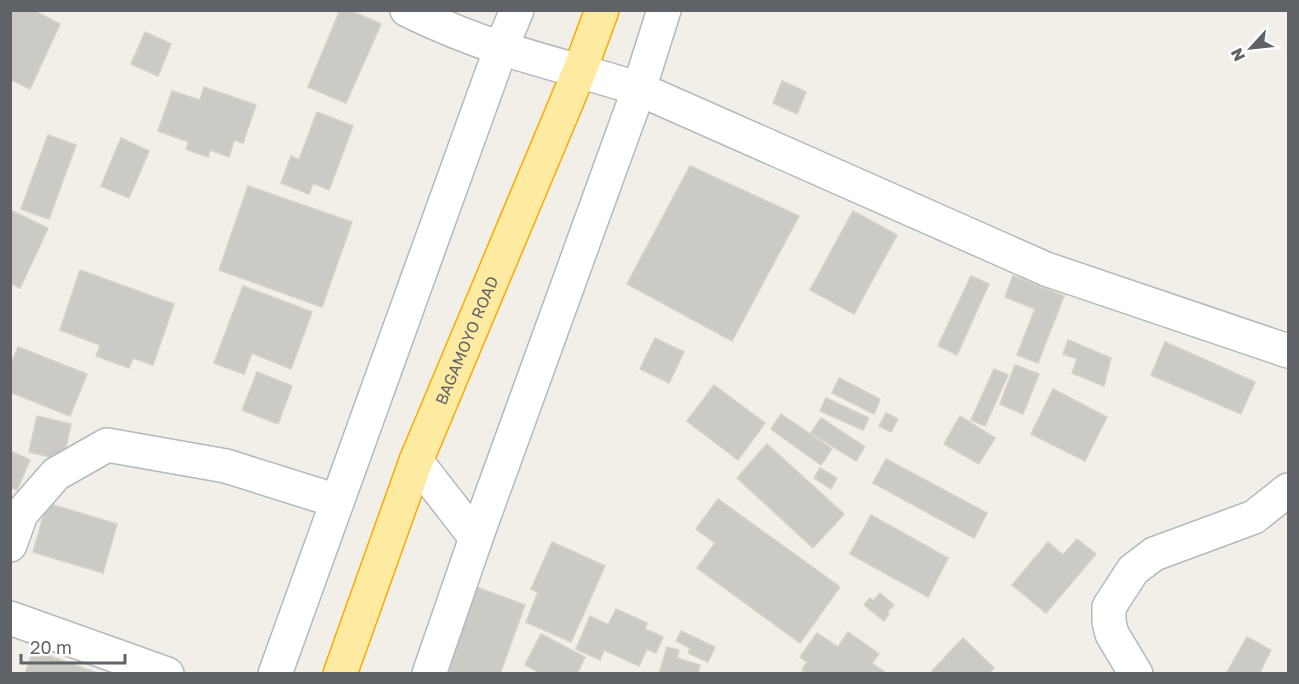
<svg xmlns="http://www.w3.org/2000/svg" width="1299" height="684" font-family="'Golos Text',sans-serif">
	<rect width="100%" height="100%" fill="#f1efe8"/>
	<!-- building -->
	<g fill="#cccac5" stroke="#d6d1c6" stroke-width="1.5">
		<path d="M11,10H33L60,24L30,89L10,79Z"/>
		<path d="M340,10H349L381,24L346,103L308,87Z"/>
		<path d="M145,32L171,44L158,76L131,64Z"/>
		<path d="M782,81L806,92L797,114L773,103Z"/>
		<path d="M204,87L256,105L243,143L234,140L229,157L210,150L208,157L186,149L189,142L158,131L172,91L200,100Z"/>
		<path d="M317,112L353,126L329,190L313,183L309,194L281,183L291,156L299,160Z"/>
		<path d="M48,135L76,145L49,219L21,209Z"/>
		<path d="M121,138L149,151L129,198L101,186Z"/>
		<path d="M690,166L799,216L732,341L627,284Z"/>
		<path d="M248,186L352,222L322,307L219,270Z"/>
		<path d="M10,210L48,228L20,288L10,283Z"/>
		<path d="M853,211L897,235L854,314L810,290Z"/>
		<path d="M80,270L174,304L153,365L133,358L129,368L96,356L100,345L60,330Z"/>
		<path d="M971,276L989,284L957,355L938,346Z"/>
		<path d="M1013,276L1064,296L1038,363L1017,355L1035,309L1005,297Z"/>
		<path d="M243,286L312,312L291,369L252,353L244,374L214,363Z"/>
		<path d="M655,338L684,352L669,383L640,369Z"/>
		<path d="M1068,340L1111,358L1104,386L1072,373L1077,359L1063,354Z"/>
		<path d="M1165,342L1255,382L1241,414L1151,375Z"/>
		<path d="M18,347L87,374L70,416L10,392V366Z"/>
		<path d="M1015,365L1039,374L1023,414L1000,404Z"/>
		<path d="M994,369L1008,375L985,426L971,420Z"/>
		<path d="M257,372L292,386L278,424L242,410Z"/>
		<path d="M839,378L880,399L874,414L832,393Z"/>
		<path d="M714,385L765,423L738,460L687,421Z"/>
		<path d="M1053,389L1107,417L1085,461L1031,434Z"/>
		<path d="M826,398L869,418L863,430L820,411Z"/>
		<path d="M886,413L898,419L891,432L879,426Z"/>
		<path d="M781,414L832,449L821,465L771,429Z"/>
		<path d="M37,416L71,424L63,460L29,452Z"/>
		<path d="M960,416L995,438L979,464L944,444Z"/>
		<path d="M821,418L865,447L856,461L811,433Z"/>
		<path d="M767,444L844,514L813,548L737,478Z"/>
		<path d="M10,451L30,460L17,490L10,487Z"/>
		<path d="M886,459L987,513L974,538L873,483Z"/>
		<path d="M820,468L837,478L831,489L814,478Z"/>
		<path d="M718,499L840,587L800,643L697,568L715,543L696,529Z"/>
		<path d="M47,503L117,524L103,573L33,552Z"/>
		<path d="M871,515L948,558L928,597L850,554Z"/>
		<path d="M1077,539L1096,554L1046,613L1012,585L1048,542L1063,555Z"/>
		<path d="M552,542L605,566L571,642L526,622L538,592L531,589Z"/>
		<path d="M471,585L525,605L500,674H457L441,668Z"/>
		<path d="M880,593L894,605L887,612L889,614L884,621L864,605L870,598L873,601Z"/>
		<path d="M616,609L647,623L645,629L663,637L656,653L647,649L639,666L604,650L600,660L576,649L590,616L608,625Z"/>
		<path d="M681,631L715,647L708,662L688,653L690,648L676,641Z"/>
		<path d="M848,632L879,654L872,663L887,674H808L802,670L807,662L800,657L817,633L838,647Z"/>
		<path d="M541,634L585,657L577,674H542L525,665Z"/>
		<path d="M1247,637L1271,650L1259,674H1226Z"/>
		<path d="M963,638L994,668L989,674H935L932,671Z"/>
		<path d="M667,647L679,650L677,658L700,665L698,674H659Z"/>
		<path d="M33,650L100,674H25Z"/>
	</g>
	<g fill="none" stroke-linecap="round" stroke-linejoin="round">
		<defs>
			<g id="minor">
				<path d="M407,10C438,25 469,38 501,48C547,63 593,74 639,89L1046,269L1288,351"/>
				<path d="M416,461L476,538"/>
				<path d="M10,545L21,514L56,474L107,445L226,466L337,501"/>
				<path d="M10,618L167,674"/>
				<path d="M275,674L501,48L517,10"/>
				<path d="M429,674L476,538L639,89L664,10"/>
				<path d="M1136,674L1112,634L1109,622V607L1133,570L1154,554L1254,517L1288,490"/>
			</g>
			<g id="trunk">
				<path id="s1" d="M340,674L416,461L580,70L602,10"/>
			</g>
		</defs>
		<!-- minor casing -->
		<use href="#minor" stroke="#b5b8bc" stroke-width="36"/>
		<!-- trunk casing -->
		<use href="#trunk" stroke="#f9ab00" stroke-width="36"/>
		<!-- minor -->
		<use href="#minor" stroke="#fff" stroke-width="33"/>
		<!-- trunk -->
		<use href="#trunk" stroke="#feeaa1" stroke-width="33"/>
	</g>
	<g text-anchor="middle" stroke-width="4.5" stroke-linejoin="round" paint-order="stroke">
		<!-- street labels -->
		<g font-size="16" fill="#5f6368" stroke="#fff">
			<text dy="6" stroke="none"><textPath href="#s1" startOffset="357">BAGAMOYO ROAD</textPath></text>
		</g>
	</g>
	<!-- border -->
	<rect width="1299" height="684" fill="none" stroke="#5f6368" stroke-width="24"/>
	<!-- north arrow -->
	<g transform="translate(1251 48) rotate(243)" stroke="#ffffff" stroke-width="4.5" paint-order="stroke">
	<path d="M0-4.5L10 22L0 15L-10 22Z" fill="#5f6368"/>
	<text y="-9" font-size="16" font-weight="bold" text-anchor="middle" fill="#5f6368">N</text>
	</g>
	<!-- scale -->
	<path d="M21 654v9h104v-9" fill="none" stroke="#5f6368" stroke-width="3"/>
	<text x="30" y="654" font-size="18" fill="#5f6368" stroke="#ffffff" stroke-width="4.5" paint-order="stroke">20 m</text>
</svg>
